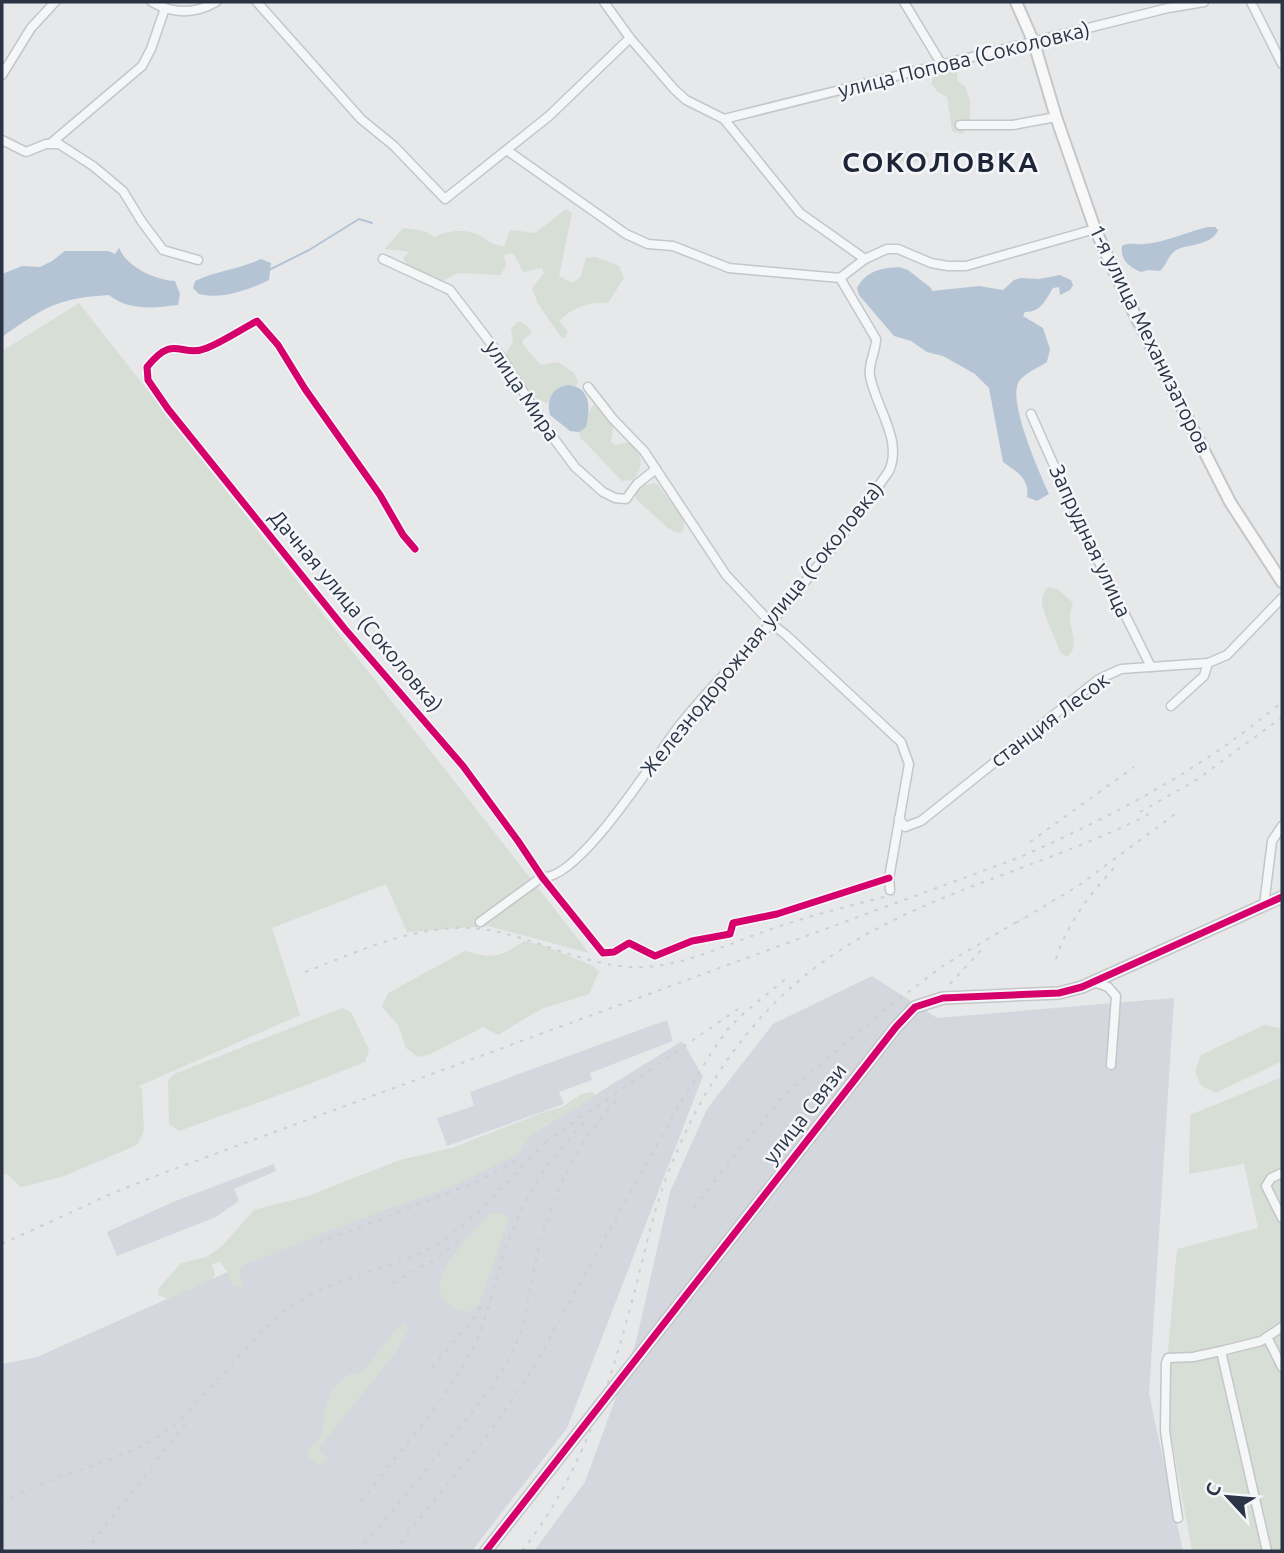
<svg xmlns="http://www.w3.org/2000/svg" width="1284" height="1553" font-family="Ubuntu,sans-serif">
	<rect width="100%" height="100%" fill="#e6e8ea"/>
	<!-- built -->
	<g fill="#d4d7dd">
		<path d="M872,976L937,1018L1174,998L1149,1394L1183,1551H534L585,1482L636,1342L670,1192L707,1109L773,1024Z"/>
		<path d="M667,1020L673,1041L590,1073L592,1080L559,1092L564,1104L447,1146L437,1118L474,1106L470,1092Z"/>
		<path d="M682,1041L703,1076L567,1428L472,1551H2V1364L37,1357L519,1142Z"/>
		<path d="M274,1164L276,1171L234,1189L239,1201L216,1217L117,1256L107,1232L173,1202Z"/>
	</g>
	<!-- green -->
	<g fill="#d6ded6">
		<path d="M950,66L956,67L958,82L965,86L970,100V124L962,134L952,131L947,97L938,92L931,83L936,73Z"/>
		<path d="M895,150L928,153L929,156L925,161L892,163L887,156Z"/>
		<path d="M566,209L572,213L559,276L573,283L581,276L586,258L596,257L619,266L624,278L608,303C591,301 571,308 559,321L568,332L565,338L561,337L538,304L532,288L544,273L542,268L523,272L513,253L504,255L506,265L501,275L459,273L442,281L408,267L403,258L410,252L385,249L403,228L424,231L435,237C444,231 463,229 474,233C487,238 488,245 504,246L510,230L535,233Z"/>
		<path d="M79,303L589,953L488,926L407,932L386,884L272,928L300,1015L139,1086L142,1090L144,1131L137,1145L64,1176L22,1187C15,1184 13,1177 6,1174L2,1175V351Z"/>
		<path d="M518,321L527,326L532,333L524,339L522,343L540,365L558,362L574,373L578,381L576,386L569,385L552,393L547,404L535,397L504,357L513,342L511,329Z"/>
		<path d="M594,404L613,427L611,442L615,445L629,442L638,449C642,462 642,469 633,480L622,481L580,437L579,432C589,424 586,413 594,404Z"/>
		<path d="M654,483L658,485L683,518L684,530L679,533L669,529L636,499V493L643,486Z"/>
		<path d="M1048,587L1057,589L1073,603C1072,607 1070,611 1070,615C1069,630 1081,646 1067,657L1061,653C1057,644 1042,609 1042,603C1042,597 1044,592 1048,587Z"/>
		<path d="M524,941L542,945L593,966L599,972L589,994L541,1009L498,1035L483,1027L431,1054L418,1057L406,1048L398,1025L382,1007L388,993L465,951C493,959 499,958 524,941Z"/>
		<path d="M342,1008L351,1012L369,1050L365,1062L304,1086L179,1131L169,1124L168,1081L174,1074Z"/>
		<path d="M1264,1025L1280,1028L1282,1033V1061L1216,1093L1201,1086L1195,1072L1201,1055Z"/>
		<path d="M1282,1077V1551H1192L1164,1396L1177,1249L1258,1228L1244,1164L1189,1174L1190,1115Z"/>
		<path d="M592,1092L596,1096C572,1114 531,1124 520,1153L453,1186L350,1223L242,1266L239,1271L243,1284L241,1288L232,1285L228,1273L220,1262L212,1264L215,1275L212,1279L168,1299L158,1295L159,1288L181,1263L206,1257L222,1246L254,1210L308,1196L400,1160L452,1148L544,1112L562,1107L582,1094Z"/>
		<path d="M490,1213H501L509,1220L480,1302L469,1313C461,1310 450,1307 444,1300C425,1276 475,1231 490,1213Z"/>
		<path d="M404,1323L409,1329L397,1351L320,1447V1451L328,1458L321,1466L307,1456L308,1450L322,1434L324,1412L333,1388L348,1374L363,1372L398,1326Z"/>
	</g>
	<!-- water -->
	<g fill="#b4c4d5">
		<path d="M1208,227H1215L1218,230C1212,245 1191,244 1178,249C1168,254 1167,265 1160,271L1148,270L1141,272C1129,267 1120,260 1122,246C1129,242 1136,245 1144,244C1167,242 1186,232 1208,227Z"/>
		<path d="M119,248C127,267 155,280 175,281L180,294L178,305C153,308 129,311 109,295C57,298 43,308 2,337V274L22,266L40,267L52,261L65,251H108L115,254Z"/>
		<path d="M261,259L271,263L269,280C248,290 222,300 199,294L193,288L195,281C215,271 240,269 261,259Z"/>
		<path d="M899,267L908,270L931,288L932,291L979,286L1003,290L1014,280L1021,278L1039,279L1060,275L1071,280L1073,285L1070,290L1060,295L1059,287L1053,288C1045,300 1042,312 1025,312L1023,316L1043,328L1050,349L1047,362C1039,367 1026,373 1020,380C1005,397 1040,474 1049,494L1037,501L1027,497C1030,479 1016,471 1003,462L989,388L975,374L943,356L927,352L911,341L894,336L859,295L857,288C866,271 881,268 899,267Z"/>
		<path d="M569,385C592,388 590,410 586,427L579,432L570,431L550,415C546,399 552,387 569,385Z"/>
	</g>
	<g fill="none" stroke-linecap="round" stroke-linejoin="round">
		<!-- stream -->
		<path stroke="#b4c4d5" stroke-width="2" d="M269,270L309,250L359,219L372,223"/>
		<defs>
			<g id="street">
				<path d="M152,2C173,14 195,14 216,2"/>
				<path d="M257,2L361,119L394,146L445,199L549,116L630,38"/>
				<path d="M604,2L630,38L674,89L686,100L724,119L800,213L865,259L887,249H898L931,263L948,266H966L1095,229"/>
				<path d="M904,2L942,65"/>
				<path d="M1251,2L1282,64"/>
				<path d="M2,75L31,28L55,2"/>
				<path d="M724,119L1168,8L1204,2"/>
				<path d="M960,125H1013L1056,117"/>
				<path d="M2,140L26,152L46,144H59L93,166L123,191L142,222L163,250L198,260"/>
				<path d="M50,144L142,66L151,49L165,8"/>
				<path d="M508,151L626,234L648,244L673,246L729,268L840,278L865,259"/>
				<path d="M383,259L450,290L502,358L549,432L575,467L603,492L615,498L626,499L637,484L656,469"/>
				<path d="M588,387L613,419L644,451L726,575L771,623L786,635L901,742L909,764L889,878L890,890"/>
				<path d="M1031,414L1081,526L1151,667"/>
				<path d="M415,549L403,535L380,495L305,389L278,345L257,321C240,330 224,341 207,348C180,359 175,332 147,367L148,380L168,409L344,628L463,766L518,841L542,877L603,953L614,952L629,943L655,956L692,941L730,934L733,923L777,914L889,878"/>
				<path d="M1171,706L1204,676L1208,663"/>
				<path d="M899,818L905,827L921,821L1099,679L1121,669L1208,663L1227,655L1282,598"/>
				<path d="M1264,905L1272,841L1282,826"/>
				<path d="M480,922L542,877C579,881 656,756 679,726C707,690 741,658 771,623C812,574 853,523 889,471C903,440 876,408 870,376C868,362 876,352 876,339L840,278"/>
				<path d="M1094,982L1108,987L1116,996L1111,1065"/>
				<path d="M1282,1173L1271,1178L1266,1186L1282,1218"/>
				<path d="M1267,1337L1282,1367"/>
				<path d="M1178,1518L1165,1431L1166,1363L1168,1358L1193,1357L1221,1351"/>
				<path d="M1267,1551L1221,1351L1261,1341L1282,1327"/>
			</g>
			<g id="secondary">
				<path d="M1016,2L1034,43L1056,117L1095,229L1128,301L1230,502L1282,582"/>
				<path d="M486,1551L896,1027L915,1007L943,998L1059,993L1082,987L1282,897"/>
			</g>
		</defs>
		<!-- street casing -->
		<use href="#street" stroke="#c4c6c8" stroke-width="11"/>
		<!-- secondary casing -->
		<use href="#secondary" stroke="#c4c6c8" stroke-width="14"/>
		<!-- street -->
		<use href="#street" stroke="#f5f6f7" stroke-width="8"/>
		<!-- secondary -->
		<use href="#secondary" stroke="#f8f8f8" stroke-width="10"/>
		<!-- rail -->
		<g stroke="#cecfd2" stroke-width="2" stroke-dasharray="3.5 7" stroke-linecap="butt">
			<path d="M1140,812L1198,779L1282,717"/>
			<path d="M1030,842L1134,767"/>
			<path d="M1016,923L1078,886L1178,812"/>
			<path d="M1056,959C1067,924 1089,895 1114,868"/>
			<path d="M305,972C365,949 428,918 494,931C542,941 584,965 633,967C679,969 724,945 766,931C810,915 854,905 899,893"/>
			<path d="M950,984L985,946"/>
			<path d="M545,1142L738,1009"/>
			<path d="M694,1207L782,1097L886,1009L944,965L1023,918"/>
			<path d="M319,1243L476,1182L522,1158"/>
			<path d="M2,1244L113,1193L166,1172L1018,858C1115,815 1200,771 1282,702"/>
			<path d="M393,1283L437,1258L463,1237"/>
			<path d="M432,1367L468,1325L483,1304"/>
			<path d="M361,1501C398,1453 447,1400 474,1346C487,1319 493,1287 502,1259C521,1203 542,1165 584,1123"/>
			<path d="M2,1503C50,1475 105,1466 153,1440C170,1431 184,1416 197,1402C226,1372 253,1337 285,1311C329,1276 388,1272 435,1245C482,1218 511,1173 551,1138"/>
			<path d="M86,1551L185,1424"/>
			<path d="M357,1551C389,1516 418,1479 448,1442C473,1411 499,1382 515,1346C526,1322 528,1295 534,1269C549,1199 572,1149 620,1096"/>
			<path d="M394,1551L492,1429L533,1368L678,1107L711,1053L728,1029L744,1013L788,977"/>
			<path d="M522,1551C582,1475 612,1379 636,1286C645,1252 652,1217 664,1184C695,1099 743,1022 816,967C916,892 1042,870 1151,813"/>
		</g>
		<defs>
			<g id="cycleway">
				<path d="M415,549L403,535L380,495L305,389L278,345L257,321C240,330 224,341 207,348C180,359 175,332 147,367L148,380L168,409L344,628L463,766L518,841L542,877L603,953L614,952L629,943L655,956L692,941L730,934L733,923L777,914L889,878"/>
				<path d="M486,1551L896,1027L915,1007L943,998L1059,993L1082,987L1282,897"/>
			</g>
		</defs>
		<!-- cycleway casing -->
		<use href="#cycleway" stroke="#f4f6f9" stroke-width="11"/>
		<!-- cycleway -->
		<use href="#cycleway" stroke="#d6006c" stroke-width="7"/>
	</g>
	<g text-anchor="middle" stroke-width="5" stroke-linejoin="round" paint-order="stroke">
		<!-- street labels -->
		<g font-size="21" fill="#2b3445" stroke="#f4f6f9">
			<text transform="translate(964 60) rotate(-14)" y="7">улица Попова (Соколовка)</text>
			<text transform="translate(1150 339) rotate(64)" y="7">1-я улица Механизаторов</text>
			<text transform="translate(522 391) rotate(56)" y="7">улица Мира</text>
			<text transform="translate(1090 541) rotate(65)" y="7">Запрудная улица</text>
			<text transform="translate(356 611) rotate(50)" y="7">Дачная улица (Соколовка)</text>
			<text transform="translate(762 629) rotate(-51)" y="7">Железнодорожная улица (Соколовка)</text>
			<text transform="translate(1050 720) rotate(-37)" y="7">станция Лесок</text>
			<text transform="translate(805 1114) rotate(-52)" y="7">улица Связи</text>
		</g>
		<!-- district labels -->
		<g font-size="28" font-weight="bold" letter-spacing="2" fill="#1d2536" stroke="#f4f6f9">
			<text x="941" y="172">СОКОЛОВКА</text>
		</g>
	</g>
	<!-- border -->
	<rect width="1284" height="1553" fill="none" stroke="#2b3445" stroke-width="7"/>
	<!-- north arrow -->
	<g transform="translate(1228 1497) rotate(296)" stroke="#f4f6f9" stroke-width="5" paint-order="stroke">
	<path d="M0-5L12 26L0 18L-12 26Z" fill="#2b3445"/>
	<text y="-10" font-size="19" font-weight="bold" text-anchor="middle" fill="#2b3445">С</text>
	</g>
</svg>
